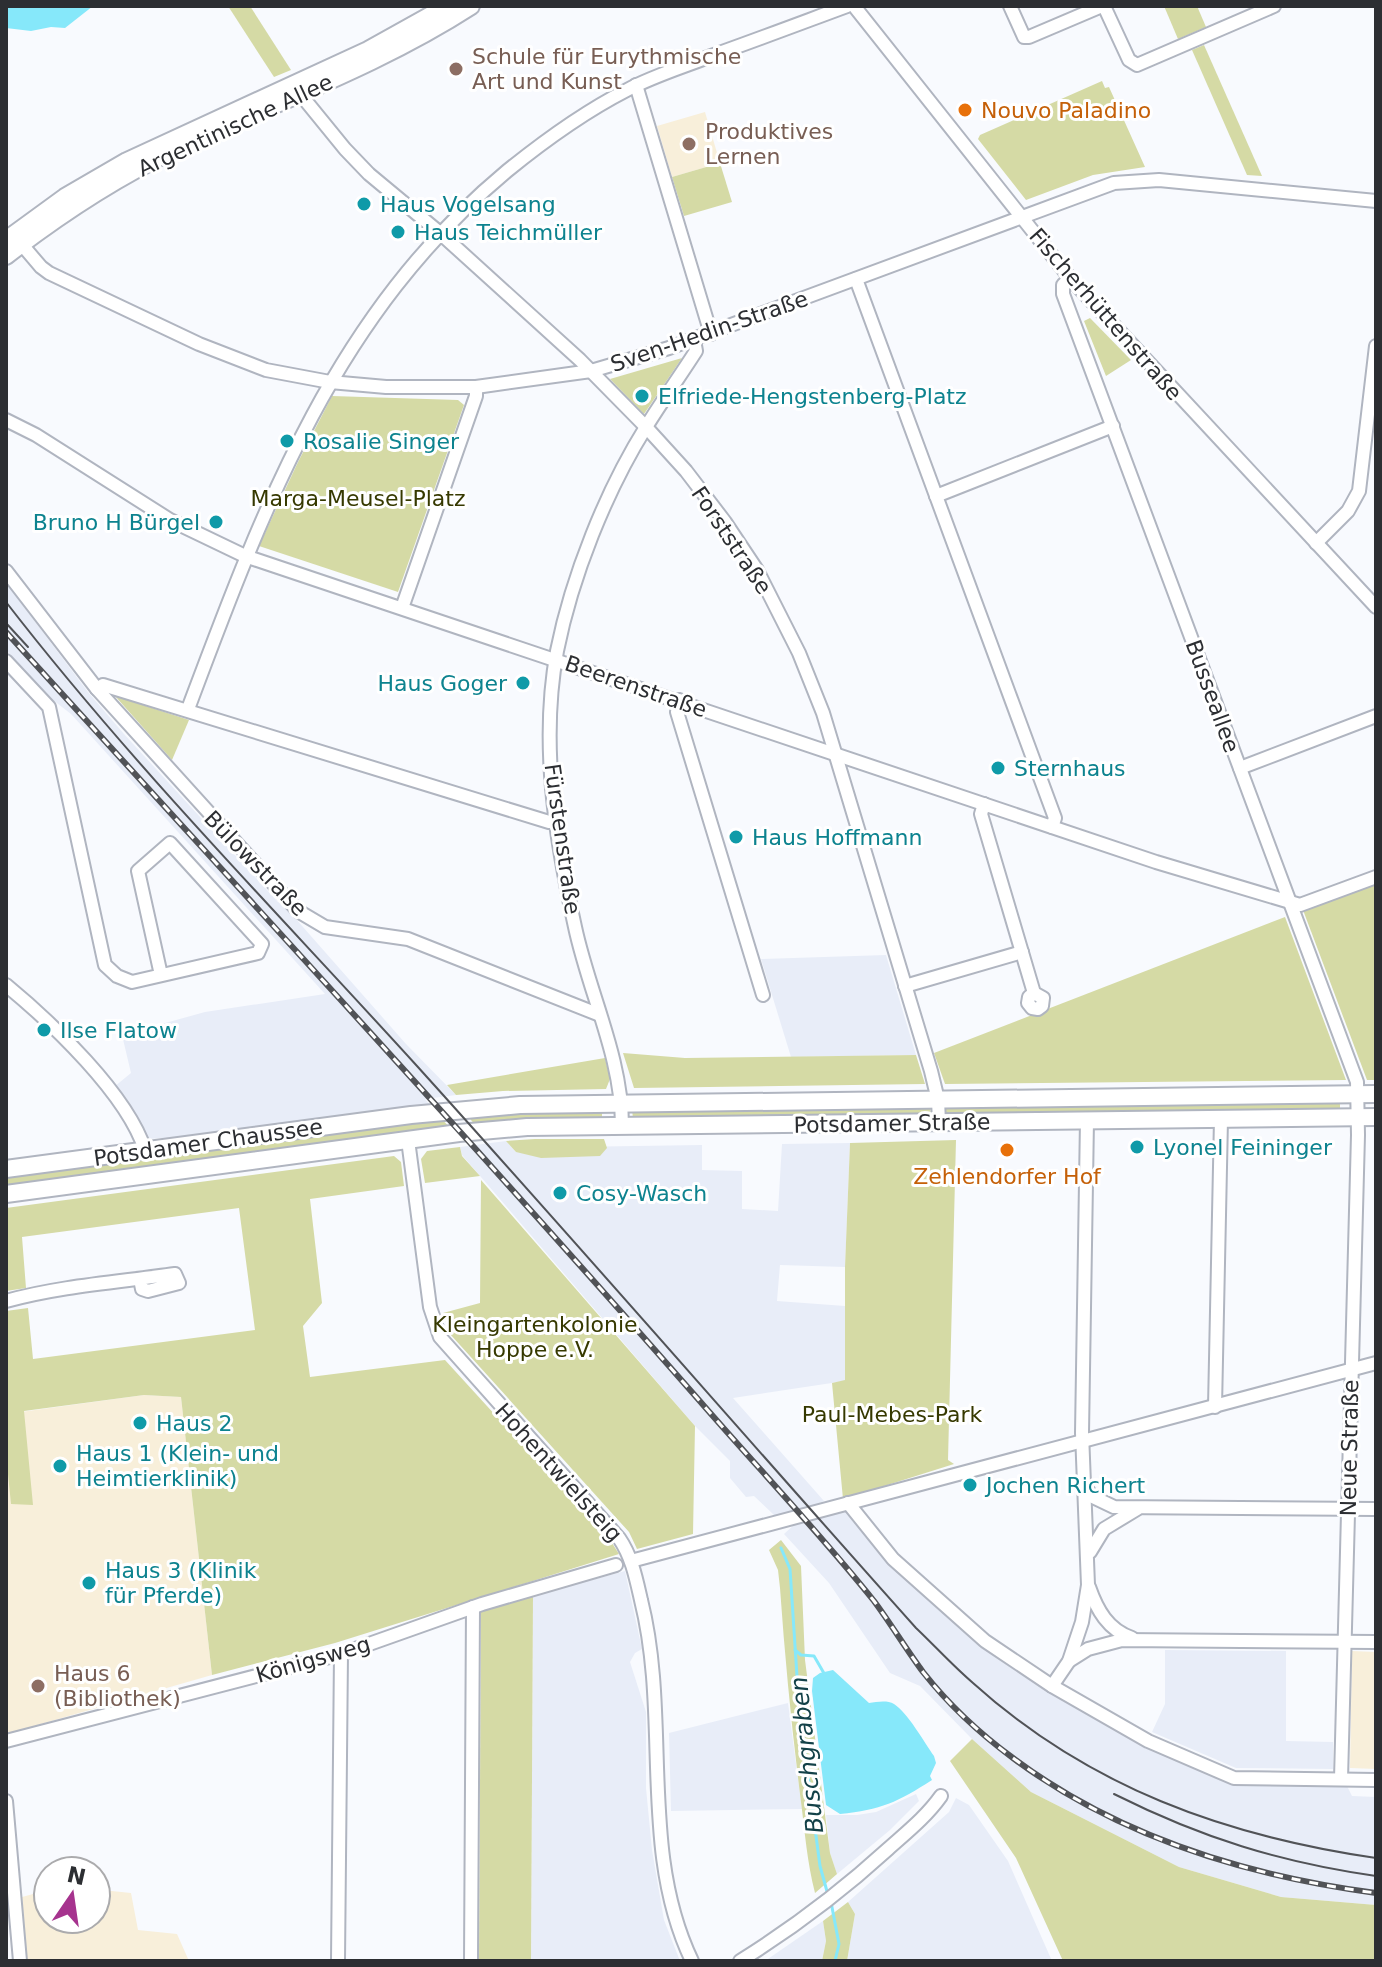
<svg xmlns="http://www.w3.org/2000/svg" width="1382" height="1967" font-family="'DejaVu Sans',sans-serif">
	<rect width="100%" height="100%" fill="#f8fafe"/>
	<!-- built -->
	<g fill="#e8edf8">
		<path d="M6,583L88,692L124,734L278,902H281L406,1044L456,1095L425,1099L431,1106L226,1133L162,1140L161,1138L149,1139L114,1087L131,1073L122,1035L205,1012L325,994L71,714L53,700L6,650Z"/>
		<path d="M886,955L916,1055L791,1057L761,959Z"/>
		<path d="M506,1141L516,1152L570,1147L702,1145V1170L742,1171V1209L778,1211L782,1144L850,1143L845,1267L780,1265L777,1301L845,1306V1381L733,1398L824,1501L813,1506L822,1517L846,1509L876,1548L931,1603L973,1639L1048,1690L1215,1775L1346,1784L1352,1796L1376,1797V1905L1281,1897L1179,1867L1031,1792L972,1739L920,1686L890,1673L829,1583L784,1534L796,1523L788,1514L775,1516L754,1496L746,1497L730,1478V1461L695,1426L462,1155L460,1147Z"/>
		<path d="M625,1571L642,1649L635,1653L630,1662L646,1712V1788L652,1850L664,1920L680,1961H531L533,1596Z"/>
		<path d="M1165,1650L1286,1651V1741L1333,1742V1769L1236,1768L1152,1732L1165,1704Z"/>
		<path d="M788,1703L802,1809L671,1811L669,1733Z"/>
		<path d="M916,1794L919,1801L890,1830L837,1874L830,1853L826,1815H857L876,1812Z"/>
		<path d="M956,1798L969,1805L1008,1861L1052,1961H847L855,1914L848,1902L949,1812Z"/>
		<path d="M823,1921L826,1941L822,1961H765Z"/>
	</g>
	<!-- education -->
	<g fill="#f8efda">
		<path d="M705,112L720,163L672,177L657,126Z"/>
		<path d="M144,1395L181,1397L212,1675L6,1734V1414Z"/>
		<path d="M1352,1651L1376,1652V1769L1350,1768Z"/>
		<path d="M98,1876L102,1890L131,1893L138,1930L177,1934L189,1961H27L22,1897L48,1890V1919H96V1877Z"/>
	</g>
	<!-- green -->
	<g fill="#d5daa5">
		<path d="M228,6H250L291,70L274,77Z"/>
		<path d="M1164,6H1197L1206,27L1178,39Z"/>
		<path d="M1204,45L1262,176L1247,175L1192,50Z"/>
		<path d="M1102,81L1105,88L1109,87L1145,167L1093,175L1026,200L978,139L980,135Z"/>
		<path d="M720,163L732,202L684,216L672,177Z"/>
		<path d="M1090,318L1131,360L1106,376L1084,321Z"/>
		<path d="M682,358L644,414L610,379Z"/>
		<path d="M332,396L458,400L464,405L398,592L259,546L298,462Z"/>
		<path d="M115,696L189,720L172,760Z"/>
		<path d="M1376,882V1080H1367L1303,910Z"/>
		<path d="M1285,917L1346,1080L945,1084L934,1053Z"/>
		<path d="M623,1053L685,1058L916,1055L925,1084L634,1088Z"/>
		<path d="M605,1058L610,1079L606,1089L503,1091L456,1095L447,1085Z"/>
		<path d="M1340,1099V1113L946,1116V1105Z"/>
		<path d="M930,1105L931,1116L633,1119L632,1109Z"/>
		<path d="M602,1107V1122L477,1127L465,1113Z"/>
		<path d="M439,1116L452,1130L6,1190V1173Z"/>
		<path d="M535,1139H604L607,1148L600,1156L541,1158L516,1152L506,1141Z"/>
		<path d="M956,1140L948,1460L954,1464L843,1499L832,1383L845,1380V1267L850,1143Z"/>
		<path d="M460,1147L462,1156L480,1176L425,1183L421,1159L427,1151Z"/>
		<path d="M394,1156L401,1162L404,1186L310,1199L322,1303L303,1326L310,1377L445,1360L612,1543L619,1554L335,1643L212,1675L181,1397L144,1395L24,1411L33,1505L11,1504L6,1454V1311L28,1308L33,1359L255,1330L239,1208L22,1237L26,1288L6,1291V1208Z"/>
		<path d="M481,1180L695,1426L693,1534L637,1549L629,1532L450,1334L443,1313L480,1303Z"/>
		<path d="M781,1540L801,1566L805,1660L830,1853L837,1874L815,1893C807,1862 805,1833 801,1802C792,1731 785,1660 780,1588L778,1570L769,1550Z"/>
		<path d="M533,1596L531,1961H479L481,1610Z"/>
		<path d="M972,1739L1031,1792L1179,1867L1281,1897L1376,1905V1961H1063L1016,1858L950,1761Z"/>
		<path d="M848,1902L855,1914L847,1961H822L826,1941L823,1921Z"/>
	</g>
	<!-- water -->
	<g fill="#86e8fa">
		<path d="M6,6H93L65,28L51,27L31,31L6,28Z"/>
		<path d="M833,1670L869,1703C877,1702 887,1700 894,1704C908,1713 924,1742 934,1756L936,1763L930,1776L932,1780C898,1802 881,1810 840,1814L826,1805L812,1691L813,1678L820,1673Z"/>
	</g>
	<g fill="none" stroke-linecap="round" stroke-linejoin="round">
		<!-- stream -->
		<g stroke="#86e8fa" stroke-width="3">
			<path d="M781,1548L790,1569L799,1707L820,1866L828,1895"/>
			<path d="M795,1650L801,1655L814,1656L825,1675"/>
			<path d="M831,1902L839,1944L835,1961"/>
		</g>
		<defs>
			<g id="minor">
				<path d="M854,6L1070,278L1376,607"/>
				<path d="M1010,6L1024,37H1029L1102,6"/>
				<path d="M1104,6L1129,60L1137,65L1274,6"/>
				<path d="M636,85L711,334"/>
				<path d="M301,95L345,149L369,174L440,233L580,360L646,427L686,471L725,522L757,570L799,653L823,713L931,1071L938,1100L939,1122"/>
				<path d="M18,240L41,267L49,273L199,344L266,370L330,382L386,387H476L591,371L669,348L1114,183L1159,180L1376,201"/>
				<path d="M1070,278L1063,285V294L1357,1082L1358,1135L1341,1779"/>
				<path d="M856,279L1055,818L1052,827"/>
				<path d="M6,420L36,435L170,520L245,556L1156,862L1300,905L1376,877"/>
				<path d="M936,496L1113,426"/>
				<path d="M1316,543L1348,511L1359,491L1376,346"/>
				<path d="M6,571L97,689L298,911L325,927L408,939L600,1015"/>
				<path d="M402,608L476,396V387"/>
				<path d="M6,661L49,707L105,965L117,976L132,982L258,953L262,944L170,843L138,871L161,975"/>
				<path d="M97,689L103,685L549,822L555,821"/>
				<path d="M679,700L677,712L763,995"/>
				<path d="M188,709C264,506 335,314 507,171C544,141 584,112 627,90C653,76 683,67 711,56C756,40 801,23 847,6"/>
				<path d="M1240,768L1376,716"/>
				<path d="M984,804L981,814L1034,993L1043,998L1042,1006L1038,1009L1032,1008L1028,1003L1029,997L1034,993"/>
				<path d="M6,985C52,1023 127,1094 145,1150"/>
				<path d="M905,986L1022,952"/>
				<path d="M622,1126C622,1057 589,993 575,927C555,837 540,742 557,651C572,576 606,491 646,427C662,401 680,376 696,351L694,340"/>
				<path d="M408,1140L430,1307L440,1337L619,1538C632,1557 636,1578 641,1600C671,1719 638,1849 692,1961"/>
				<path d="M6,1301C60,1286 119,1282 175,1274L179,1283L148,1291L142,1289L140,1279"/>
				<path d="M1215,1407L1221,1119"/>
				<path d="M1085,1485L1091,1496L1114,1507L1376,1509"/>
				<path d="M848,1503L893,1559L985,1641L1052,1686L1148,1741L1234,1778L1376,1780"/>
				<path d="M1090,1552L1104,1529L1137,1509"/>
				<path d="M631,1561L1376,1363"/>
				<path d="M1089,1587C1097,1610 1108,1630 1132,1638"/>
				<path d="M1069,1661L1088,1649L1122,1640L1376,1642"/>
				<path d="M1052,1686L1069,1661L1082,1622L1088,1585L1082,1433L1087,1120"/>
				<path d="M6,1741L341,1654L482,1604L616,1565"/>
				<path d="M6,1801L20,1961"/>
				<path d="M338,1961L341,1654"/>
				<path d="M471,1961L473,1607"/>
				<path d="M740,1961C793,1928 842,1891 888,1849C907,1832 926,1817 941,1796"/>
			</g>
			<g id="major">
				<path d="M6,240L65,197L127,161L368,50L447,6"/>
				<path d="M6,256C59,215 115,178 176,149C275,102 378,66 471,6"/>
				<path d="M6,1169L411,1115L520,1105L1376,1094"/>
				<path d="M6,1194L459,1133L527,1127L1376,1117"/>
			</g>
		</defs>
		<!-- minor casing -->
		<use href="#minor" stroke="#b0b5c0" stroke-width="16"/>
		<!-- major casing -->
		<use href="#major" stroke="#b0b5c0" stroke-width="20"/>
		<!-- minor -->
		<use href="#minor" stroke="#fff" stroke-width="12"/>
		<!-- major -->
		<use href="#major" stroke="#fff" stroke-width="16"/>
		<!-- tram -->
		<g stroke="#515357" stroke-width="2">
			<path d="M6,602C132,765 278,913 417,1066C585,1252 749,1441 916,1628C935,1646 953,1666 973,1683C1088,1787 1225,1836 1376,1858"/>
			<path d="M6,623L28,647"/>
			<path d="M1114,1794C1202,1838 1279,1862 1376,1876"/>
		</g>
		<defs>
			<path id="rail" d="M6,632C237,887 471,1140 698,1399C756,1466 818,1531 874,1601C891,1624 906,1649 923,1672C949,1705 979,1733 1013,1758C1119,1837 1247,1876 1376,1893"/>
		</defs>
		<!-- rail casing -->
		<use href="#rail" stroke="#515357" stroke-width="6"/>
		<!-- rail -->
		<use href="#rail" stroke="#fff" stroke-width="3" stroke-dasharray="9" stroke-linecap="butt"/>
	</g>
	<!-- markers -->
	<g fill="#8d6e63" stroke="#fff" stroke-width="3">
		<circle cx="456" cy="69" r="8"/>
		<circle cx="689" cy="144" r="8"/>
		<circle cx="38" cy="1686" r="8"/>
	</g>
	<g fill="#e8710a" stroke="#fff" stroke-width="3">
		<circle cx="965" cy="110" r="8"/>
		<circle cx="1007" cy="1150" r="8"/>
	</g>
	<g fill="#0f9aa8" stroke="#fff" stroke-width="3">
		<circle cx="364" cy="204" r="8"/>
		<circle cx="398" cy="232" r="8"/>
		<circle cx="642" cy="396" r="8"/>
		<circle cx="287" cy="441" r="8"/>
		<circle cx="216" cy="522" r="8"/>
		<circle cx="523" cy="683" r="8"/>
		<circle cx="998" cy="768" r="8"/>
		<circle cx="736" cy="837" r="8"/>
		<circle cx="44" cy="1030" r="8"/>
		<circle cx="1137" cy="1147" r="8"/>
		<circle cx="560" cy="1193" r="8"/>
		<circle cx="140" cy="1423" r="8"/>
		<circle cx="60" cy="1466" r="8"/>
		<circle cx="970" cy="1485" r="8"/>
		<circle cx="89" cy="1583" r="8"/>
	</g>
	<g text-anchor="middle" stroke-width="6" stroke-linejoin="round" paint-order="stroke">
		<!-- education labels -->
		<g font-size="22" fill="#785e54" stroke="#fff" text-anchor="start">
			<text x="472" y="64">Schule für Eurythmische<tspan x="472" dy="25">Art und Kunst</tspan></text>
			<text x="705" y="139">Produktives<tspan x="705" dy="25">Lernen</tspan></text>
			<text x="54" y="1681">Haus 6<tspan x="54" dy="25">(Bibliothek)</tspan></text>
		</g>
		<!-- food labels -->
		<g font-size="22" fill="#c56008" stroke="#fff" text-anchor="start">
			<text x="981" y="118">Nouvo Paladino</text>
			<text x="1007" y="1184" text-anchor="middle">Zehlendorfer Hof</text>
		</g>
		<!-- street labels -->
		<g font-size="22" fill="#2c2e32" stroke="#fff">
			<text transform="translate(235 125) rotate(-25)" y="8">Argentinische Allee</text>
			<text transform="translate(1106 314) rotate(49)" y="8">Fischerhüttenstraße</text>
			<text transform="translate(709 331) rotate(-19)" y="8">Sven-Hedin-Straße</text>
			<text transform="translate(732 540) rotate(56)" y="8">Forststraße</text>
			<text transform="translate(636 686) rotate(19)" y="8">Beerenstraße</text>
			<text transform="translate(1213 696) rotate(70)" y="8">Busseallee</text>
			<text transform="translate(563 839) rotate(82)" y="8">Fürstenstraße</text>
			<text transform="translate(256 863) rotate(46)" y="8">Bülowstraße</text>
			<text transform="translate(892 1123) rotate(-1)" y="8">Potsdamer Straße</text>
			<text transform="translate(208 1142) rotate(-8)" y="8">Potsdamer Chaussee</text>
			<text transform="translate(1349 1448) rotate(-89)" y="8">Neue Straße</text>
			<text transform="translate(559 1472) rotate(48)" y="8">Hohentwielsteig</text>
			<text transform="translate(313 1659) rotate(-16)" y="8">Königsweg</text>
		</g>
		<!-- culture labels -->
		<g font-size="22" fill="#0d838f" stroke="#fff" text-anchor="start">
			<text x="380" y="212">Haus Vogelsang</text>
			<text x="414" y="240">Haus Teichmüller</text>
			<text x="658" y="404">Elfriede-Hengstenberg-Platz</text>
			<text x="303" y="449">Rosalie Singer</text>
			<text x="200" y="530" text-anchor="end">Bruno H Bürgel</text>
			<text x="507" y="691" text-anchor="end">Haus Goger</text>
			<text x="1014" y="776">Sternhaus</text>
			<text x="752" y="845">Haus Hoffmann</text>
			<text x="60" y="1038">Ilse Flatow</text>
			<text x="1153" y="1155">Lyonel Feininger</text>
			<text x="576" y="1201">Cosy-Wasch</text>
			<text x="156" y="1431">Haus 2</text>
			<text x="76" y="1461">Haus 1 (Klein- und<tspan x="76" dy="25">Heimtierklinik)</tspan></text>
			<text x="986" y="1493">Jochen Richert</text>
			<text x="105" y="1578">Haus 3 (Klinik<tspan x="105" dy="25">für Pferde)</tspan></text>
		</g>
		<!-- park labels -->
		<g font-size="22" fill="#363900" stroke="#fff">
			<text x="358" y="506">Marga-Meusel-Platz</text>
			<text x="535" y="1332">Kleingartenkolonie<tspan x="535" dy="25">Hoppe e.V.</tspan></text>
			<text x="892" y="1422">Paul-Mebes-Park</text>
		</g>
		<!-- water labels -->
		<g font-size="24" font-style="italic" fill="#134148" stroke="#fff">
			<text transform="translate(807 1755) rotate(-96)" y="8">Buschgraben</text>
		</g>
	</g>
	<!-- border -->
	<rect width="1382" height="1967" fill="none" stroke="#2c2e32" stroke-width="16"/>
	<!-- north arrow -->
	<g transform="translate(72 1895) rotate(13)"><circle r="38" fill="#ffffff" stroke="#ababad" stroke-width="2"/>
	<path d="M0-6L14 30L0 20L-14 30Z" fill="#a6338e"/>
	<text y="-12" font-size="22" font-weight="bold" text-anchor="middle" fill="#2c2e32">N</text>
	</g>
</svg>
